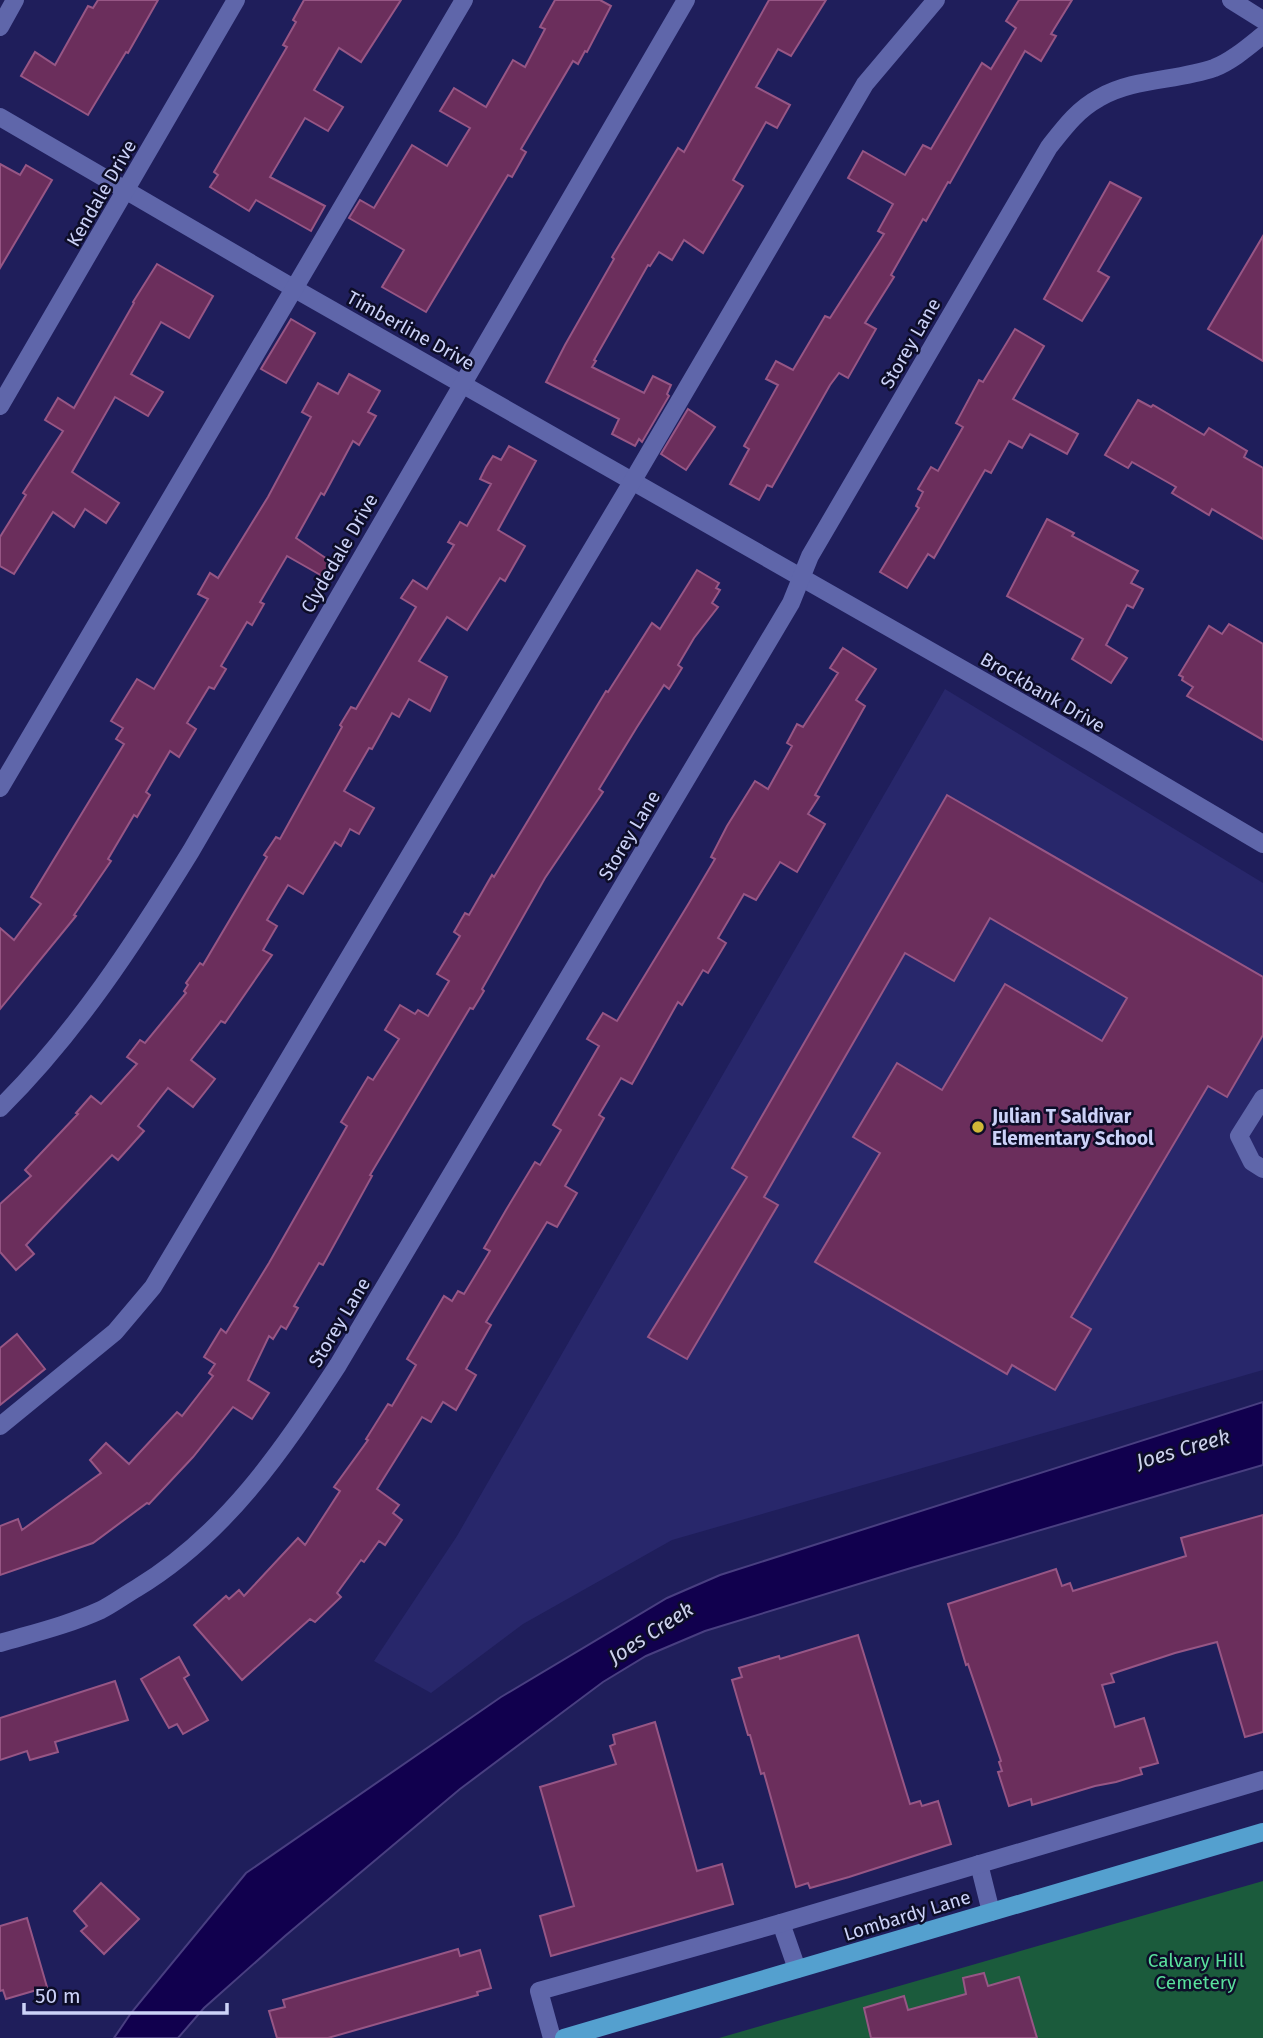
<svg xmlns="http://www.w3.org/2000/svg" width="1263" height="2038" font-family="'Fira Sans',sans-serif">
	<rect width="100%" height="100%" fill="#1f1e5b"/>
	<!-- built -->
	<path fill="#28276b" d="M945,689L1263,883V1370L672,1540L523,1624L431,1693L374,1661L457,1536Z"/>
	<!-- green -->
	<path fill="#1b5b3c" d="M1263,1881V2038H719Z"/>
	<!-- water -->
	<path fill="#11004e" stroke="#493f81" stroke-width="2" d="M1263,1402V1465L911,1568L705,1631L646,1656L603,1682L460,1789L285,1936L204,2008L178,2038H114L131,2013L246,1873L501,1697L667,1598L720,1575Z"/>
	<!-- building -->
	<g fill="#6b2e5c" stroke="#975685" stroke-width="2">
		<path d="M98,0H158L128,53L126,52L88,115L21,76L35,52L55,65L88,6L93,8Z"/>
		<path d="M304,0H401L361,62L339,48L314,90L343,107L328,131L305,118L270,177L325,206L311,231L256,200L249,211L210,187L218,175L214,172L287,47L283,45L296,22L293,20Z"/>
		<path d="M555,0H600L611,6L587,52L585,51L578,64L573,61L521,149L526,152L512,177L508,175L426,312L382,287L404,250L349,218L360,200L374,208L412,145L447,166L470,128L440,111L454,88L486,107L513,60L525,67L545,29L540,27Z"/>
		<path d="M769,0H826L791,56L778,49L756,87L790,105L777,128L766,122L733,180L743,186L703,253L684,240L672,260L659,252L650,266L648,265L594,360L596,361L592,367L644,393L653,376L671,385L667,394L669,396L642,442L639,439L635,446L612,434L619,419L546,382L565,345L614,259L612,257L678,148L684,152Z"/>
		<path d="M1019,0H1072L1051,34L1056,36L1041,61L1025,51L950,183L948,182L926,221L923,219L891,275L894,277L865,323L876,329L848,378L839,373L830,385L772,487L767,485L759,500L730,484L749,449L744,446L778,385L766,379L776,361L793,370L825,316L830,318L884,234L878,231L893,204L848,178L863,151L905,175L923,145L931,149L982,63L991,69L1016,28L1006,21Z"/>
		<path d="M0,164L20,175L26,165L52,180L0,268Z"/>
		<path d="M1110,182L1141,198L1098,271L1109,277L1082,321L1044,299Z"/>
		<path d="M1263,236V361L1208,329Z"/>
		<path d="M157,264L213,296L189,338L161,322L131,374L163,392L148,416L115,397L72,472L119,503L106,523L85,509L74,527L53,512L14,574L0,566V537L26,495L23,493L63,431L45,420L58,398L74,408L134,303L133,302Z"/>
		<path d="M291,319L315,333L286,383L261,369Z"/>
		<path d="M1015,329L1044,346L1013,399L1078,434L1067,454L1030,434L1022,448L1009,441L991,473L985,470L934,558L928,554L907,588L880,572L919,508L916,506L923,492L918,489L931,467L938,471L963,427L956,423L979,380L983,382Z"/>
		<path d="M349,374L380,391L368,412L376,416L359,445L353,441L324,495L321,493L296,538L333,563L324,577L287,556L260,602L264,604L252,625L247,622L221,666L226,669L214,689L209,687L187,723L196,729L179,757L170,751L146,792L150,795L137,817L134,815L108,859L111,861L74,915L76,916L0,1009V928L14,940L41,904L31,897L124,744L116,739L123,728L111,721L137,679L154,689L208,599L198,594L210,573L218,578L268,497L311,417L302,412L318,383L338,394Z"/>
		<path d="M1138,400L1151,407L1153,405L1204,435L1209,428L1247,451L1244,457L1263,468V539L1212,509L1209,515L1172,493L1176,487L1132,462L1128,468L1105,455Z"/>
		<path d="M688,409L715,427L686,470L661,454Z"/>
		<path d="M509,446L536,461L498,530L525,546L505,581L500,578L467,630L447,617L419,661L447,677L430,711L409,699L399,717L392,713L372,749L369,748L344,791L374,808L359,834L350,829L341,846L335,842L303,894L288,885L267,920L277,926L263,950L272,955L225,1023L221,1021L191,1060L215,1079L193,1107L168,1088L138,1126L144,1131L118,1160L112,1155L26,1245L34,1254L16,1270L0,1252V1204L31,1176L25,1170L78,1114L76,1113L91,1096L101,1104L137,1064L127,1057L140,1040L145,1043L186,993L184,991L188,985L186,983L200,963L203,965L267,857L264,855L276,837L280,839L342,727L340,725L351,707L356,709L416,607L401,598L413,580L427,589L454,545L448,542L460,522L467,526L491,484L480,479L486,467L493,456L501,460Z"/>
		<path d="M1047,519L1074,533L1072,536L1138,571L1131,583L1143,589L1133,608L1127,605L1106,645L1127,658L1111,683L1072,659L1083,639L1007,596Z"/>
		<path d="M697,570L719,583L716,588L720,590L712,603L718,607L694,638L678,665L682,668L669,689L664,685L637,727L599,789L603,792L545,878L482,989L484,991L473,1009L470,1008L370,1175L372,1176L323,1265L319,1263L294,1306L298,1308L286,1329L281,1326L273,1339L269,1336L248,1380L269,1393L252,1419L233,1407L193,1457L149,1504L147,1503L93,1543L0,1575V1526L18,1519L22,1530L101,1473L90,1460L106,1443L129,1464L177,1412L182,1416L213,1376L209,1373L215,1364L204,1357L221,1329L226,1333L269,1263L347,1126L341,1122L368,1077L373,1080L399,1039L385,1030L400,1005L415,1014L418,1010L428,1016L449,981L437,974L460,936L454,932L465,913L469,915L492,875L494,877L606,691L608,692L652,623L660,629Z"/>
		<path d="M1229,624L1263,644V740L1187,696L1193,687L1182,680L1183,677L1179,675L1209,626L1222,634Z"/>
		<path d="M843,648L876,669L856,700L865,706L815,795L819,797L808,814L825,824L797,872L780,862L756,900L744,894L718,938L726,943L708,973L703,970L682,1005L678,1002L632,1084L621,1078L599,1115L604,1118L565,1186L577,1193L557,1227L547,1222L486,1322L491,1325L466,1369L476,1375L456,1410L443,1402L431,1422L422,1417L377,1489L399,1505L393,1513L402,1520L385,1545L379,1541L364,1562L361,1560L337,1593L341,1597L315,1622L310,1619L242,1680L194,1625L226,1596L229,1599L239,1590L244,1596L298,1538L305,1545L340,1491L334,1487L368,1440L366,1439L388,1404L392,1406L416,1365L407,1359L444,1296L452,1301L458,1291L464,1294L490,1251L484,1248L506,1210L535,1162L540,1165L561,1130L553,1125L599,1046L587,1039L603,1013L617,1021L689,903L715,859L711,857L727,826L755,781L768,789L792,746L787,743L797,724L803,727L838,673L830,668Z"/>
		<path d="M947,795L1263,977V1035L1227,1097L1208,1086L1071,1317L1091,1329L1055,1390L1012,1365L1007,1374L815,1262L880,1153L853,1137L897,1063L942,1090L1005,984L1102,1041L1127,998L990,918L954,981L905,953L764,1197L778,1205L687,1359L648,1337L747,1177L732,1168Z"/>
		<path d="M17,1334L45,1369L0,1405V1348Z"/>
		<path d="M1263,1515V1732L1245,1737L1217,1642L1175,1653L1111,1674L1114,1682L1102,1685L1115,1727L1144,1718L1158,1763L1140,1768L1142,1774L1116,1782L1095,1786L1032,1805L1031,1799L1009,1806L998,1772L1002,1771L999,1762L1001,1761L968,1664L966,1665L948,1604L1056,1569L1062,1586L1070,1583L1073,1591L1186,1556L1181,1538Z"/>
		<path d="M858,1635L910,1804L920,1801L922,1806L938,1801L951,1844L849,1877L810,1888L808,1883L796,1887L764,1773L761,1774L750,1735H748L732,1680L742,1677L739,1668L779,1656L780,1659Z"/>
		<path d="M179,1657L189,1675L184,1678L208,1720L183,1734L177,1724L169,1728L141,1679Z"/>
		<path d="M115,1681L128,1720L55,1742L58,1752L30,1760L27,1751L0,1760V1718Z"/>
		<path d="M655,1722L697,1871L722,1864L733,1904L551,1956L540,1916L574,1906L540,1787L616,1764L610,1746L615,1744L613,1735Z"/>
		<path d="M101,1883L139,1919L104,1954L81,1931L87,1926L74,1911Z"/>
		<path d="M27,1918L47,1987L6,1999L3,1990L0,1991V1926Z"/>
		<path d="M458,1949L460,1956L480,1950L491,1988L477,1992L478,1995L328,2038H277L269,2011L285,2007L283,2000Z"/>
		<path d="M984,1973L988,1986L1019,1977L1037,2038H871L864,2008L904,1996L908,2010L966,1994L963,1978Z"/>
	</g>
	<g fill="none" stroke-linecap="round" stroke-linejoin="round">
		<!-- minor -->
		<g stroke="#5f66aa" stroke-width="18">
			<path d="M1231,0L1263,20"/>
			<path d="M0,27L15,0"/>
			<path d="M0,117L295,289L1092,743L1263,844"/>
			<path d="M0,406L236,0"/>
			<path d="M0,788L464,0"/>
			<path d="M1263,1098L1239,1136L1252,1162L1263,1169"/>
			<path d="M0,1108C76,1033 135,942 191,851L686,0"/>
			<path d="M0,1426L115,1332L153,1287L632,482L865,84L936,0"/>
			<path d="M0,1643C34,1633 68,1625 101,1610C113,1604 125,1595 137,1588C226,1534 282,1451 338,1365L791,603L810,556L1049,147C1064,128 1077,110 1099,98C1133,78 1177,81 1214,68C1232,61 1248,47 1263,35"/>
			<path d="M979,1864L991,1912"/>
			<path d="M781,1923L797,1969"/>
			<path d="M552,2038L539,1991L781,1923L1263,1780"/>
		</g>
		<!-- major -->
		<path stroke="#54a0cf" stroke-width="18" d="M564,2038L1263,1832"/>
	</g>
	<!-- markers -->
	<circle fill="#d0b837" stroke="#0d0d28" stroke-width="2.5" cx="978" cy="1127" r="7"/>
	<g text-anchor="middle" stroke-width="5" stroke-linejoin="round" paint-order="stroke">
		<!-- street labels -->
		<g font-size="19" fill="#ccd2f8" stroke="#0d0d28">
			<text transform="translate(101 193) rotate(-60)" y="7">Kendale Drive</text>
			<text transform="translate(411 330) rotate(29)" y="7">Timberline Drive</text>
			<text transform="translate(910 343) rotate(-60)" y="7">Storey Lane</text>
			<text transform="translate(339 553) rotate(-60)" y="7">Clydedale Drive</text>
			<text transform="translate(1043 692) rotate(30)" y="7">Brockbank Drive</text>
			<text transform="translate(629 835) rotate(-59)" y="7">Storey Lane</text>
			<text transform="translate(339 1322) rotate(-59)" y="7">Storey Lane</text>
			<text transform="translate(907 1915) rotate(-17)" y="7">Lombardy Lane</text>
		</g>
		<!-- poi labels -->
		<g font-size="19" font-weight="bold" fill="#ccd2f8" stroke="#0d0d28" text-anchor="start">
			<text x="992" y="1123">Julian T Saldivar<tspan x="992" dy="22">Elementary School</tspan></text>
		</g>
		<!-- park labels -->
		<g font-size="19" fill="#59df9c" stroke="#0d0d28">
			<text x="1196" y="1967">Calvary Hill<tspan x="1196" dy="22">Cemetery</tspan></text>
		</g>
		<!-- water labels -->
		<g font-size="21" font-style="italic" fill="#ccd1ec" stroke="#0d0d28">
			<text transform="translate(1183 1449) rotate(-16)" y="7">Joes Creek</text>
			<text transform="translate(651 1633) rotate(-33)" y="7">Joes Creek</text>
		</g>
	</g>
	<!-- scale -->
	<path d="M24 2003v10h203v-10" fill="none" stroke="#ccd2f8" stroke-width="3.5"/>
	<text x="35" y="2003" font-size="21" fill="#ccd2f8" stroke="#0d0d28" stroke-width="5" paint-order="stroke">50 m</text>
</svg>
